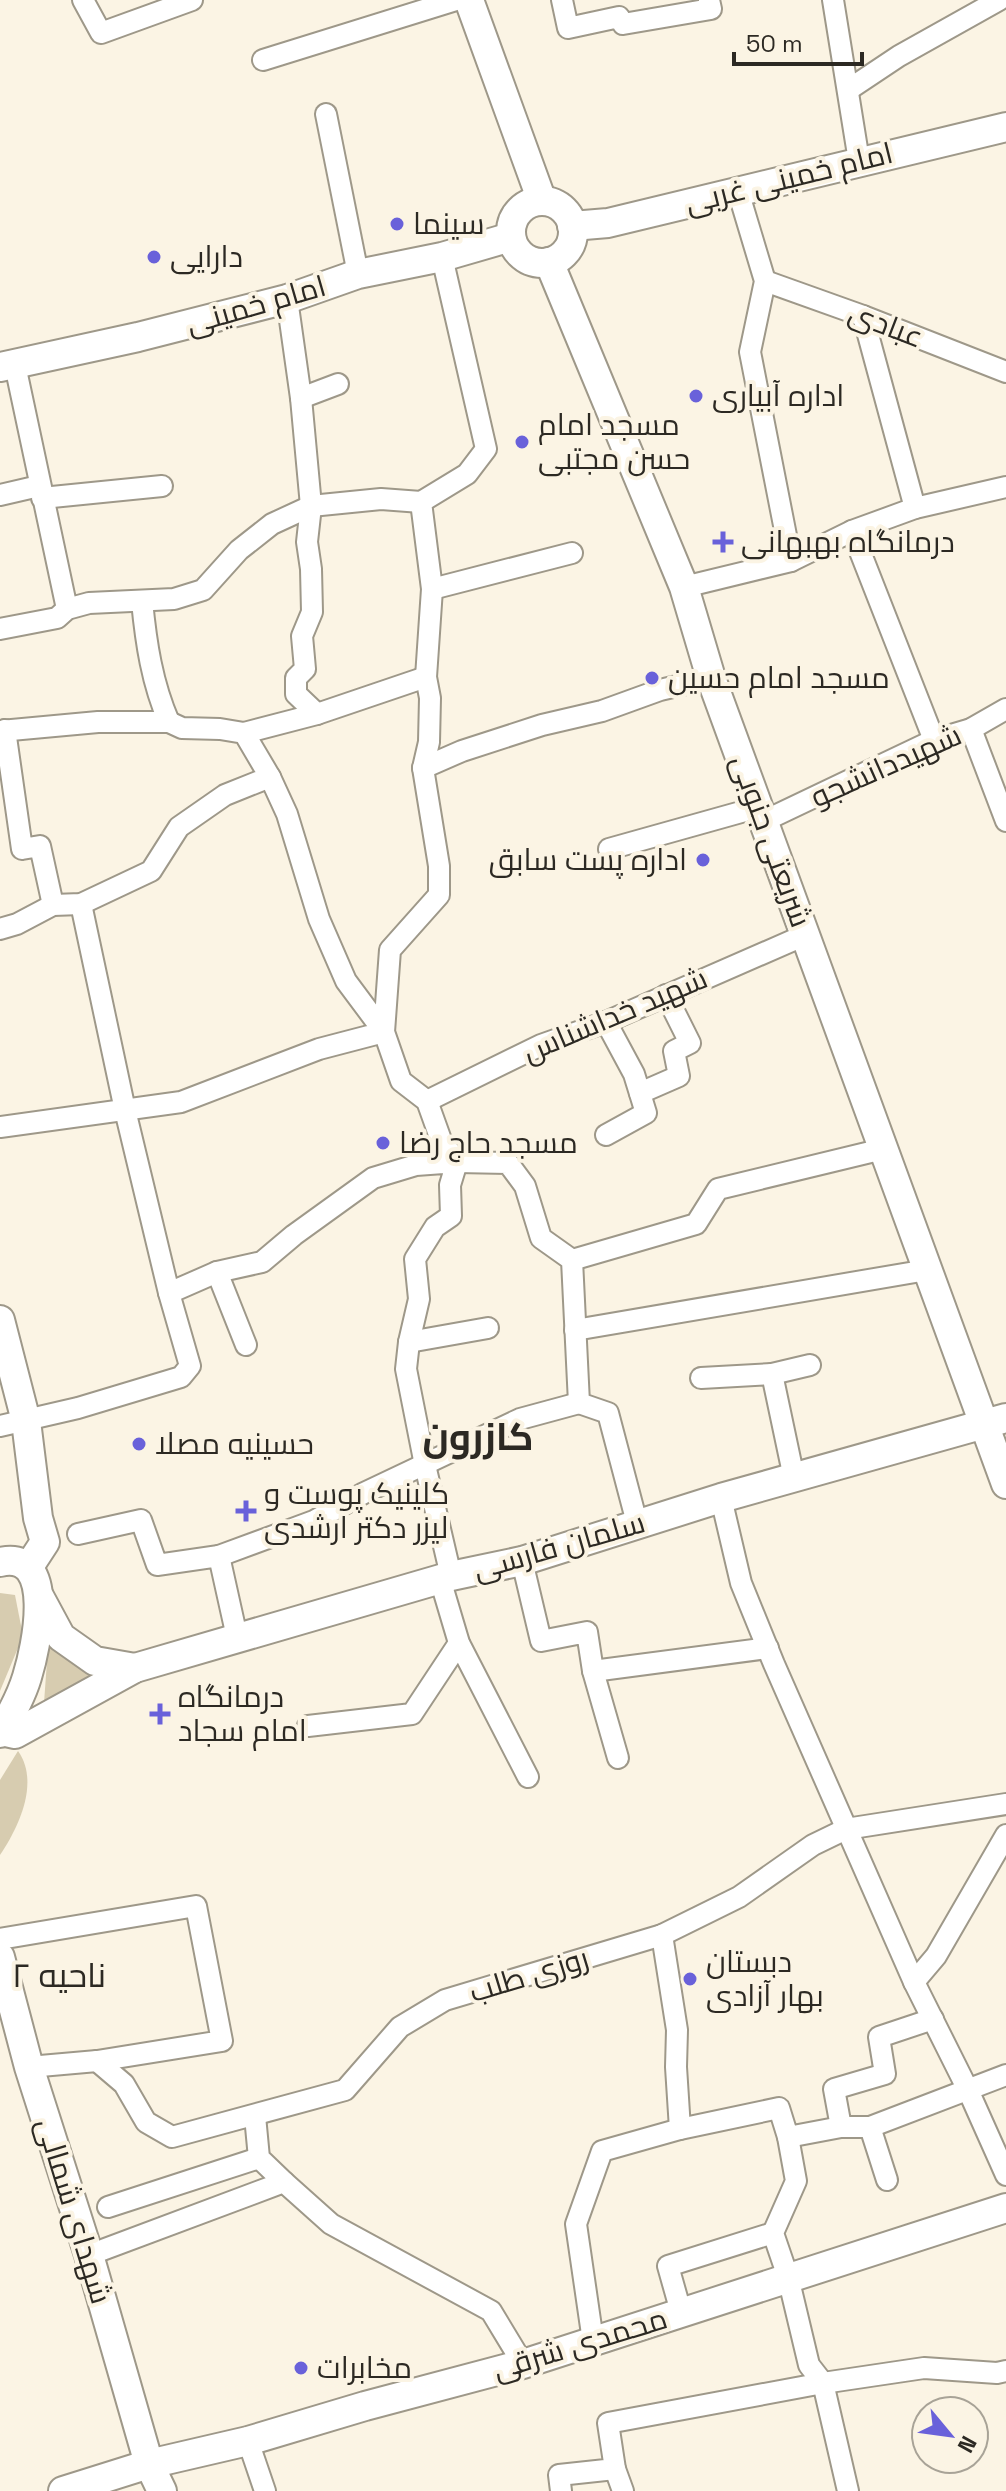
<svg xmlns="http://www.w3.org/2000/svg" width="1006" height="2491" font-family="'Space Grotesk',Cairo,sans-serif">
	<rect width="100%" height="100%" fill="#fbf4e4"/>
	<!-- green -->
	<g fill="#d7ccb0">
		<path d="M0,1593L15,1595L23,1636L0,1691Z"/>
		<path d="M42,1630L100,1671L44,1703L47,1661Z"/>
		<path d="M18,1751C40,1782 19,1827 0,1855V1780Z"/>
	</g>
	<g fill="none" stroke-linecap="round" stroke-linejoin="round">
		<defs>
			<g id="minor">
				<path d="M83,0L101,33L192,0"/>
				<path d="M562,0L568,28L619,17L623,24L711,9L709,0"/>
				<path d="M833,0L859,161"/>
				<path d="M263,60L456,0"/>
				<path d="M848,90L899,56L999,0"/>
				<path d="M326,114L358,274"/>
				<path d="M738,191L765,281L750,352L791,561"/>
				<path d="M442,257L486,449L467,474L421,502L432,589L426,677L430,698L429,742L423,768L439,866V895L390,950L384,1032L401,1081L427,1101L441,1140L457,1162L508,1163L525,1186L541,1238L572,1260L579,1403L608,1413L637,1523"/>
				<path d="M765,281L863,316L1006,372"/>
				<path d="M287,299L301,398L311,506L307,542L311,569L312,612L302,636L305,669L296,678V694L317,714"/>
				<path d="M863,316L915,508"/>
				<path d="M15,365L67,609"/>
				<path d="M301,398L338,384"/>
				<path d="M0,495L39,486"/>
				<path d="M42,498L162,486"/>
				<path d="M852,531L934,740"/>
				<path d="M684,587L791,561L852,531L915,508L1006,487"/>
				<path d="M432,589L572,553"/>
				<path d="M142,601C146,643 152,683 169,722"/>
				<path d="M0,629L57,618L67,609L89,603L174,599L203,590L239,550L272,524L311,506L381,499L421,502"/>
				<path d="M971,729L1006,821"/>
				<path d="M5,730L22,849L40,846L53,905"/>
				<path d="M0,731L98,722H169L182,728L220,729L244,733L270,777L287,814L319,919L346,981L384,1032L319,1049L181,1102L0,1127"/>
				<path d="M244,733L317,714L426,677"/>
				<path d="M423,768L462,751L542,725L602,711L660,690L711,678"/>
				<path d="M764,821L934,740L971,729L1006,709"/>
				<path d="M609,849L759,807"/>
				<path d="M81,904L125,1110L169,1293"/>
				<path d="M0,929L17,924L53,905L81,904L151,871L179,827L225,795L270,777"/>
				<path d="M640,1093L679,1076L674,1051L690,1043L666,995"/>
				<path d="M427,1101L541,1045L606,1022L805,935"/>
				<path d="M606,1135L646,1113L634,1074L606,1022"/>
				<path d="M572,1260L696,1224L718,1189L883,1149"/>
				<path d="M217,1272L246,1345"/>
				<path d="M575,1330L927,1270"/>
				<path d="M409,1342L488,1328"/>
				<path d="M772,1374L810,1365"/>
				<path d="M701,1378L772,1374L794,1478"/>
				<path d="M0,1426L78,1408L181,1377L190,1366L169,1293L217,1272L262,1262L294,1235L373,1178L416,1165L457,1162L450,1185L451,1216L435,1227L415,1259L419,1299L409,1342L406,1369L425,1465L451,1576"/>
				<path d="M721,1498L741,1583L774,1664L914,1982L968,2090L1006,2175"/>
				<path d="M78,1534L141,1520L157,1565L219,1556L237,1637"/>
				<path d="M219,1556L314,1521L364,1493L520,1419L579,1403"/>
				<path d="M522,1561L541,1641L587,1632L593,1671L768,1648"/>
				<path d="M440,1579L459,1643L528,1777"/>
				<path d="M593,1671L618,1758"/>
				<path d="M308,1726L412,1714L459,1643"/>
				<path d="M0,1939L196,1906L222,2041L97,2061L29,2067"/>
				<path d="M914,1982L936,1956L1006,1835"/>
				<path d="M97,2061L124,2084L146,2122L172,2137L345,2090L400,2027L445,2000L662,1935L739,1897L813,1845L846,1829L1006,1804"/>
				<path d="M255,2116L259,2158L284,2182"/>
				<path d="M841,2127L834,2089L885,2074L879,2037L933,2019"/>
				<path d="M870,2127L887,2180"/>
				<path d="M680,2129L779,2108L788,2137L841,2127H870L1006,2075"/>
				<path d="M788,2137L796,2181L773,2233L788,2277L809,2365L823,2383L848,2491"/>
				<path d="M108,2207L259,2158"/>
				<path d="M89,2255L284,2182L331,2224L491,2311L523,2364"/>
				<path d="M681,2312L668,2266L773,2233"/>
				<path d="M593,2341L576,2224L602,2151L680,2129L676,2067L677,2030L662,1935"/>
				<path d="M248,2441L265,2491"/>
				<path d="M615,2469L623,2491"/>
				<path d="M561,2491L559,2475L615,2469L608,2423L823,2383L924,2368L997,2373L1006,2371"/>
			</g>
			<g id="secondary">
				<path d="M469,0L542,201"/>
				<circle cx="542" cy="232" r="31"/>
				<path d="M572,226L608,223L1006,127"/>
				<path d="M549,262L684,587L711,678L1006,1484"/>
				<path d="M0,367L138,337L287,299L358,274L442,257L511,237"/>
				<path d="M0,1320L26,1421L38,1518L45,1542L30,1565L26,1566"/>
				<path d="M0,1562C58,1549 36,1648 27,1677C21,1697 11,1715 0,1733"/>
				<path d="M40,1598L61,1637L95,1661L135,1668"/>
				<path d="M1,1731L15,1734L135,1668L451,1576L522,1561L721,1498L1006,1418"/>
				<path d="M0,1957L29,2067L89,2255L149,2464L162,2491"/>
				<path d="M63,2491L149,2464L248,2441L365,2406L523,2364L1006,2208"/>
			</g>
		</defs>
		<!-- minor casing -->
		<use href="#minor" stroke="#9e9889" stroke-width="24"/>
		<!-- secondary casing -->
		<use href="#secondary" stroke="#9e9889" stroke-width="32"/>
		<!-- minor -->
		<use href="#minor" stroke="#fff" stroke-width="20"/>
		<!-- secondary -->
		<use href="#secondary" stroke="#fff" stroke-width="28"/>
	</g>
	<!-- markers -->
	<g fill="#6961da" stroke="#fbf4e4" stroke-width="3">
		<circle cx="397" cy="224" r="8"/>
		<circle cx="154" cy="257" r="8"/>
		<circle cx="696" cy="396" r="8"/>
		<circle cx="522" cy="442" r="8"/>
		<path d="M719 530h8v8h8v8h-8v8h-8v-8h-8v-8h8z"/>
		<circle cx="652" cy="678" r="8"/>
		<circle cx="703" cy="860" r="8"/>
		<circle cx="383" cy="1143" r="8"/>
		<circle cx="139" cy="1444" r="8"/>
		<path d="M242 1499h8v8h8v8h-8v8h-8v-8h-8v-8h8z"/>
		<path d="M156 1702h8v8h8v8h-8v8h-8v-8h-8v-8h8z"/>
		<circle cx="690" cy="1979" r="8"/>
		<circle cx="301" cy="2368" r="8"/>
	</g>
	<g text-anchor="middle" stroke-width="8" stroke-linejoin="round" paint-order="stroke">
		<!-- street labels -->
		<g font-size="30" fill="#2c2923" stroke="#fbf4e4">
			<text transform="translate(789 178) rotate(-14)" y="10">امام خمینی غربی</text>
			<text transform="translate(256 305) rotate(-16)" y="10">امام خمینی</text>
			<text transform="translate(886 325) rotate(21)" y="10">عبادی</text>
			<text transform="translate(886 766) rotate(-24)" y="10">شهیددانشجو</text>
			<text transform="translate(771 841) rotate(70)" y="10">شریعتی جنوبی</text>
			<text transform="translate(615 1015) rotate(-23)" y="10">شهید خداشناس</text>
			<text transform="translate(559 1546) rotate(-16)" y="10">سلمان فارسی</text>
			<text transform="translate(529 1975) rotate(-17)" y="10">روزی طلب</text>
			<text transform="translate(74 2211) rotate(73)" y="10">شهدای شمالی</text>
			<text transform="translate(580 2344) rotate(-17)" y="10">محمدی شرقی</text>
		</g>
		<!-- poi labels -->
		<g font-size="30" fill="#2c2923" stroke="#fbf4e4" text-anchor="start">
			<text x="413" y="234">سینما</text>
			<text x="170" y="267">دارایی</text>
			<text x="712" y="406">اداره آبیاری</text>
			<text x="538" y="435">مسجد امام<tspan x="538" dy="34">حسن مجتبی</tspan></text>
			<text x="741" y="552">درمانگاه بهبهانی</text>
			<text x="668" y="688">مسجد امام حسین</text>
			<text x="687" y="870" text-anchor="end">اداره پست سابق</text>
			<text x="399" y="1153">مسجد حاج رضا</text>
			<text x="155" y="1454">حسینیه مصلا</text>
			<text x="264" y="1504">کلینیک پوست و<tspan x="264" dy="34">لیزر دکتر ارشدی</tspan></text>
			<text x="178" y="1707">درمانگاه<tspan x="178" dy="34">امام سجاد</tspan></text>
			<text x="706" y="1972">دبستان<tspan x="706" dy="34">بهار آزادی</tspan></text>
			<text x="317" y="2378">مخابرات</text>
		</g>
		<!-- quarter labels -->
		<g font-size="34" fill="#2c2923" stroke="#fbf4e4">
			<text x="59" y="1987">ناحیه ۲</text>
		</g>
		<!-- district labels -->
		<g font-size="38" font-weight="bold" fill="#2c2923" stroke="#fbf4e4">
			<text x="478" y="1450">کازرون</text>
		</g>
	</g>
	<!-- north arrow -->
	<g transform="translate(950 2435) rotate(119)"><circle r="38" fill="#fbf4e4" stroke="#a8a397" stroke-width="2"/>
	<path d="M0-6L14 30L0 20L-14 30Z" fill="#6961da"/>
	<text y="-12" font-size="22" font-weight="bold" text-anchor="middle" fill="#2c2923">N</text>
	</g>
	<!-- scale -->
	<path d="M734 52v12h128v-12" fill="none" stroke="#2c2923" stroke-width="4"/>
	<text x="746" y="52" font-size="24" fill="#2c2923" stroke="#fbf4e4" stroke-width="6" paint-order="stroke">50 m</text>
</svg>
